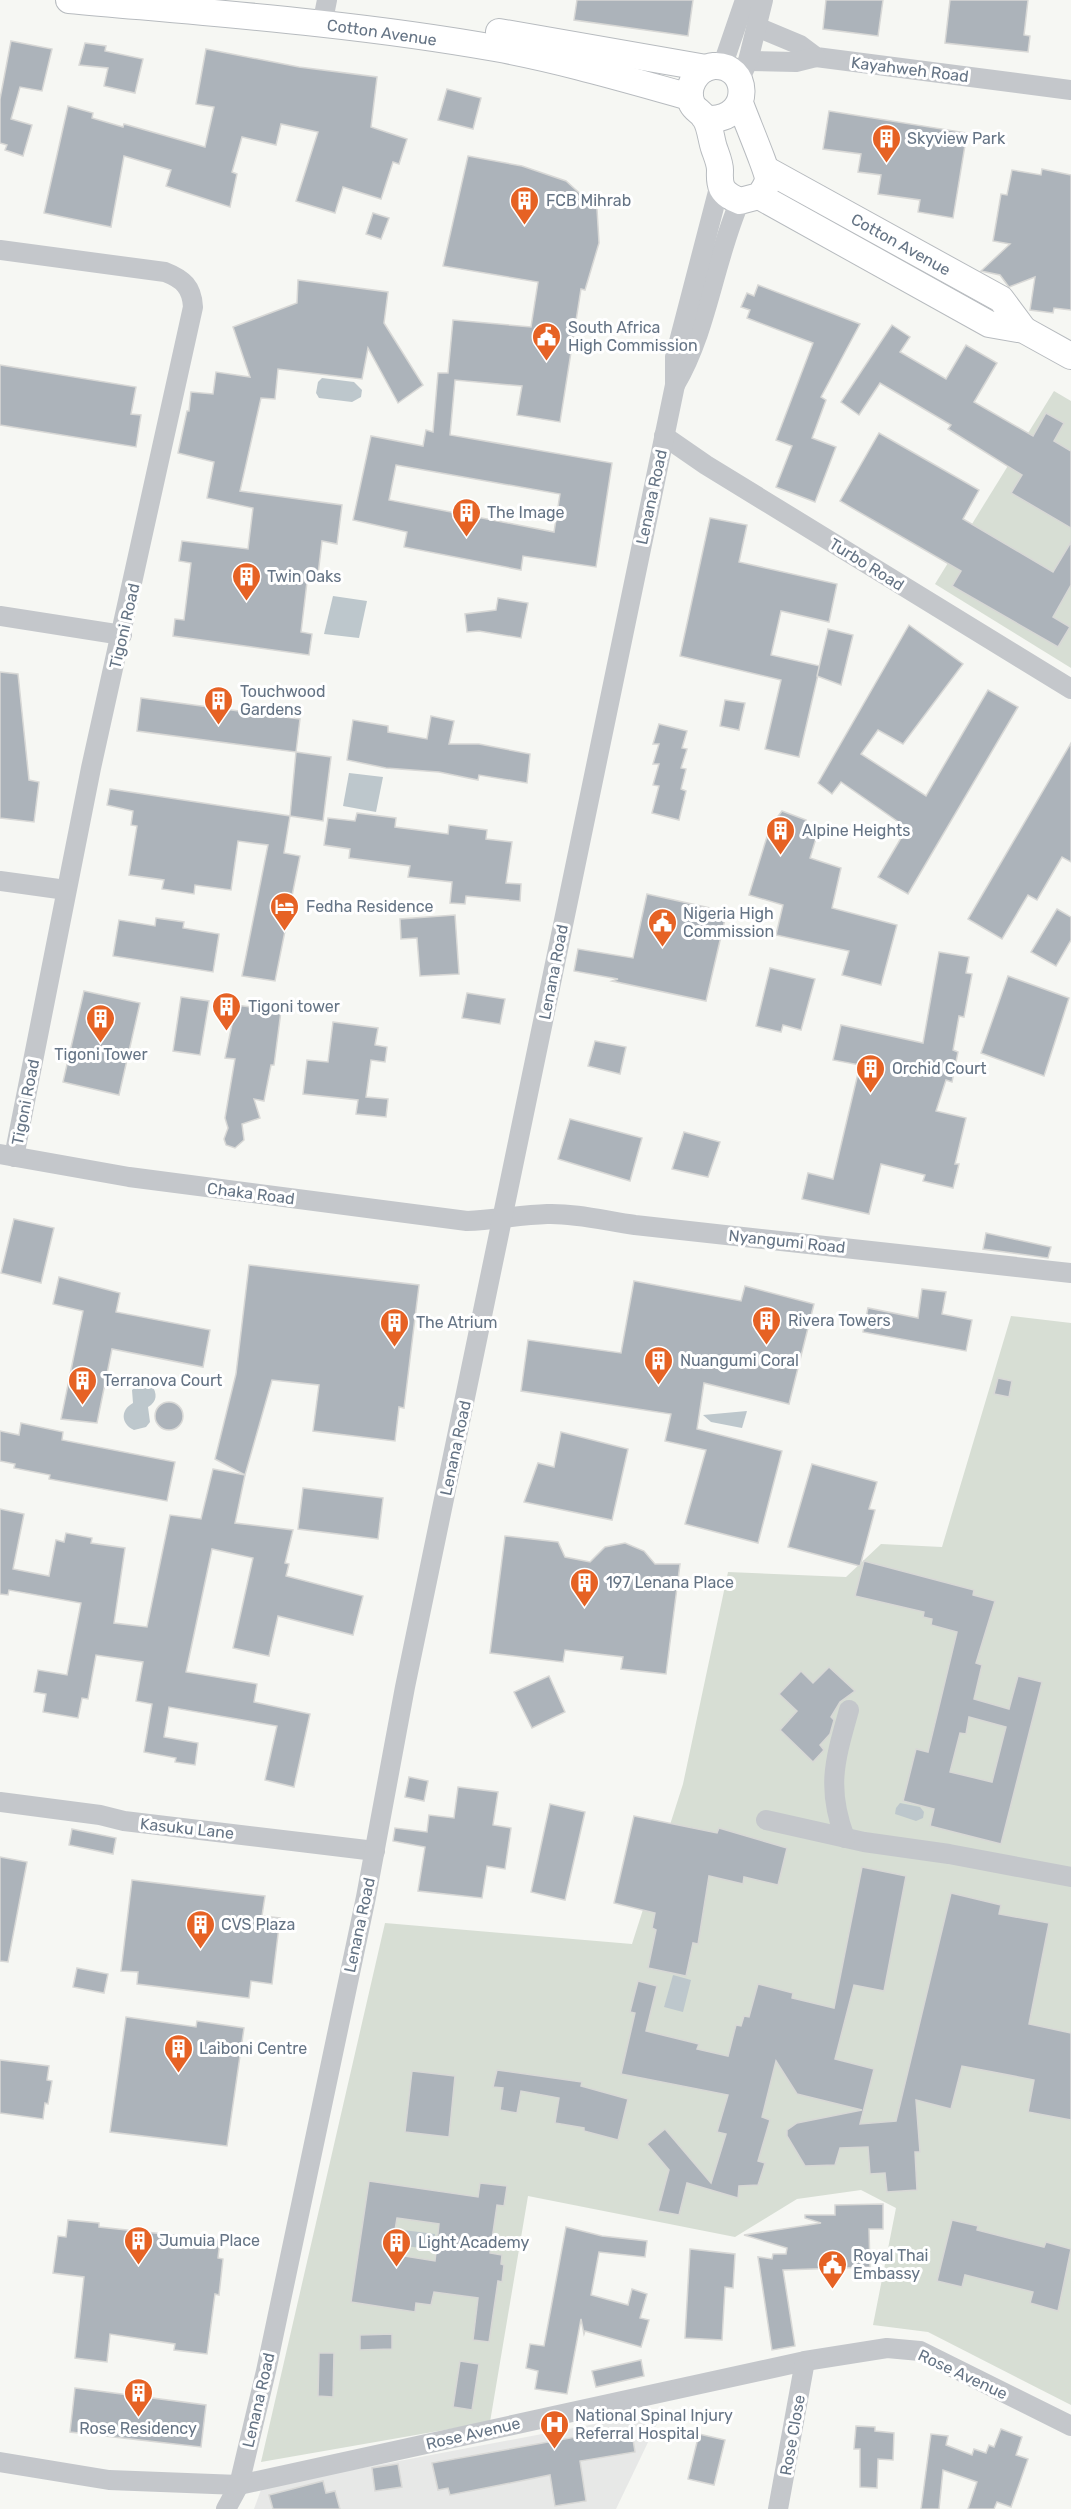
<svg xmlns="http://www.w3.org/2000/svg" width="1071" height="2509" font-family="Rubik,sans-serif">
	<rect width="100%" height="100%" fill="#f6f7f3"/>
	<!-- built -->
	<path fill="#e7e8e7" d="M663,2411L616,2509H254L262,2487Z"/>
	<!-- green -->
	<g fill="#d7ded4">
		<path d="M1054,391L1071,401V668L935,584Z"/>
		<path d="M1011,1316L1071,1323V2405L928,2332L873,2325L896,2208L861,2190L797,2199L735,2237L528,2196L490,2422L261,2462L385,1923L632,1944L683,1784L728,1572L846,1577L881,1544L942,1547Z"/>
	</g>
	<!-- water -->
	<g fill="#bdc7cc">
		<path d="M322,378L354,382L362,390L361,397L352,402L319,398L316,393L318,382Z"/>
		<path d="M333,596L367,601L359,638L324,634Z"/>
		<path d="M349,773L383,777L376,812L343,806Z"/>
		<path d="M140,1383L151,1385C158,1393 157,1402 148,1407L150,1422L146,1427L134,1430C121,1424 120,1410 133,1403L132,1390Z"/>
		<path d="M747,1411L742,1428L711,1422L703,1415Z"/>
		<path d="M900,1803L920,1807L924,1812L923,1818L916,1821L895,1814L896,1808Z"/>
		<path d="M673,1975L691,1980L683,2012L664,2007Z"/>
		<path d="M403,2230L435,2234L433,2250L400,2245Z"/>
	</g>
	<!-- building -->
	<g fill="#acb3ba" stroke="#d8d8d6" stroke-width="1.5" fill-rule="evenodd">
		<path d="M577,0H693L688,36L574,20Z"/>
		<path d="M826,0H883L878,36L823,29Z"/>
		<path d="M950,0H1028L1024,35L1030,36L1028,52L945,43Z"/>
		<path d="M11,41L52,49L42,91L20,87L11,119L32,125L23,156L5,150L7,145L0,143V99Z"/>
		<path d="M85,43L106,46L105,51L143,59L135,93L104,86L108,68L79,65Z"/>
		<path d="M206,49L299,67L377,77L371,127L407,139L399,164L393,162L381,199L343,187L335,213L296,201L318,132L281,124L276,145L242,137L232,172L237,174L230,207L166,186L171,170L124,156L111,227L44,213L68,106L93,113L92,118L123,127L124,124L205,147L214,107L196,104Z"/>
		<path d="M447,89L481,98L473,129L438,120Z"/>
		<path d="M829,111L967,133L953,218L918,212L920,200L878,194L881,175L858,172L861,154L823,149Z"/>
		<path d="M468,156L522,166L566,181L597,209L599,243L585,290L581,289L560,422L517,415L522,386L455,380L450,435L612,463L596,567L523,556L521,570L404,547L407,532L353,520L371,436L423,446L426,430L433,432L438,373H448L453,320L531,327L538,282L443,266ZM396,465L560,494L554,532L389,500Z"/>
		<path d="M1042,169L1071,175V310L1054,308L1053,313L1030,310L1035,277L1009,287L1000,275L981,271L1010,244L993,241L1001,194L1007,195L1012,170L1041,175Z"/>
		<path d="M373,213L389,218L381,239L366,234Z"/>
		<path d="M298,280L388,292L384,323L423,385L398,403L368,348L362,379L278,369L275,399L261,398L240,491L342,505L337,544L322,541L317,583L307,582L301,632L312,634L309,655L173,636L175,619L184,620L191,563L179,561L182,541L248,549L253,508L207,498L214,462L178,453L187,411H189L191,392L213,394L216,372L250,377L233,327L297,303Z"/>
		<path d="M758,285L860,324L821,397L826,400L812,438L836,447L815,502L776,487L792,446L776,440L813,343L747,318L750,310L741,307L747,293L754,296Z"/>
		<path d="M892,325L910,337L900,352L946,379L966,345L997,363L974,402L1033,436L1046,413L1064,423L1054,441L1071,451V528L1011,493L1022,475L948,429L951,425L880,383L859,415L841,402Z"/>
		<path d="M0,365L136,387L131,414L141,415L136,447L0,425Z"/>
		<path d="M879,433L979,490L963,519L1053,572L1071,542V585L1053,617L1070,627L1058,647L952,586L961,571L840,501Z"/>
		<path d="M710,518L747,525L739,562L837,584L829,622L781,611L771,655L820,666L799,757L765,749L781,680L680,656Z"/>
		<path d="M498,598L528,603L521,638L479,631L467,632L465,614L496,610Z"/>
		<path d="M909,625L963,664L903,744L878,730L861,754L926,796L988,690L1018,707L908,894L878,877L907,828L841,782L832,794L818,783Z"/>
		<path d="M828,629L853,635L841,685L817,676Z"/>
		<path d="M0,672L18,674L29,780L39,782L34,822L0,818Z"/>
		<path d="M141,698L300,719L296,752L137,731Z"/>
		<path d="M725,700L745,703L739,730L720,726Z"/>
		<path d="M431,716L454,721L449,744H479L530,754L527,783L479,775L478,780L439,772L386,768L347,760L353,720L388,726V732L427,739Z"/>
		<path d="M659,724L687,731L682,748L687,749L681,768L686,769L681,789L686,791L679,820L652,813L659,786L653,785L659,764H653L659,744H653Z"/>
		<path d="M1071,743V862L1062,857L1037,900L1028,895L1002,939L968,919Z"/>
		<path d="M296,752L331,757L323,821L290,816Z"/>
		<path d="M110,789L290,816L284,853L300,856L275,981L242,976L268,845L238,841L231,890L195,885L194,894L162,889L164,880L129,875L137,826L131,825L133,811L107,805Z"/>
		<path d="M782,811L806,820L805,824L811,825L809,832L817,835L810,858L841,868L832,908L897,925L881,985L842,975L849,951L776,935L783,905L749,895L770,827Z"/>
		<path d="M357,813L396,818L395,827L448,834L449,825L487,830L486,839L512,842L506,883L521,884L520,901L466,896L465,904L450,903L452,882L408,877L410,866L349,858L350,849L324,845L328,818L355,821Z"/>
		<path d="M647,894L710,908L725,919L706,1001L612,981L618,979L574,971L578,949L633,958Z"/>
		<path d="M1057,909L1071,917V940L1056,966L1031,952Z"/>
		<path d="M455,915L459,974L420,976L417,938L401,939L400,919Z"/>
		<path d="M156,918L184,922L183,928L219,934L213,972L113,956L119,920L155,926Z"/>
		<path d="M939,952L969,957L966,973L972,974L964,1017L959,1016L953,1050L958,1052L952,1082L946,1080L936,1111L966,1118L955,1164H959L953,1188L923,1181L925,1175L881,1164L869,1214L802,1199L808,1173L833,1179L860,1065L833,1060L841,1025L923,1043Z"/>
		<path d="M770,968L815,979L801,1030L783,1025L781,1032L756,1026Z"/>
		<path d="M1008,976L1069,998L1044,1076L981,1053Z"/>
		<path d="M84,991L140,1003L119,1095L63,1082Z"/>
		<path d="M467,993L505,999L500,1024L462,1018Z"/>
		<path d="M181,997L209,1001L200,1055L173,1051Z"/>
		<path d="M236,1005L281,1011L274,1065H271L264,1101L254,1099L260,1118L242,1124L244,1140L235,1148L226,1145L224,1139L228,1128L225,1118L235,1059L225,1058Z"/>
		<path d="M333,1022L378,1028L375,1045L387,1047L385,1062L371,1060L366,1097L388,1099L386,1117L356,1114L358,1100L303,1094L307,1060L328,1062Z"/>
		<path d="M595,1041L626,1047L620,1074L588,1066Z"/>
		<path d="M570,1119L642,1138L630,1181L558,1159Z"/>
		<path d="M684,1132L720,1142L708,1177L672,1169Z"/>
		<path d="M14,1219L54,1228L41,1283L1,1273Z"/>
		<path d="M986,1233L1051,1247L1048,1258L983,1249Z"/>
		<path d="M249,1265L419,1285L404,1408L399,1407L395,1441L313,1431L319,1385L272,1380L245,1475L215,1459L236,1374Z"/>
		<path d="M59,1277L120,1293L116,1312L210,1330L203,1367L112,1349L97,1423L61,1419L83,1311L53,1304Z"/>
		<path d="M634,1281L741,1301L745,1286L814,1304L789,1404L704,1383L697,1429L782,1451L758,1543L685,1524L706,1450L665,1441L671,1414L521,1391L528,1340L621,1353Z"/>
		<path d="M922,1289L946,1292L942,1314L972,1320L966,1351L863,1332L868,1308L918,1318Z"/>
		<path d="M998,1378L1012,1381L1009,1397L994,1394Z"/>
		<circle cx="169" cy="1416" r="14"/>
		<path d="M21,1423L63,1432L62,1440L175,1462L167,1501L49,1479L50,1475L14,1468L15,1464L0,1461V1431L19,1435Z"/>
		<path d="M561,1432L628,1449L612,1520L524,1502L538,1463L554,1467Z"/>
		<path d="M812,1464L877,1482L869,1509L875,1510L860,1566L788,1547Z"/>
		<path d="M213,1469L245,1475L235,1523L293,1530L285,1563L289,1564L286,1576L363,1596L353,1635L278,1616L269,1656L233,1648L253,1558L212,1549L186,1672L257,1684L254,1702L310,1714L294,1787L265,1780L277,1726L169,1707L164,1737L198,1743L195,1765L175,1762L176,1758L144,1752L152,1704L136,1701L143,1662L96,1655L88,1699L82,1698L78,1718L43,1712L46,1694L34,1692L38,1670L67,1675L81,1603L9,1590L8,1595L0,1594V1509L24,1514L13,1569L49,1576L56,1540L64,1542L66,1533L92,1538L91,1543L125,1548L114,1623L147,1627L170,1515L201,1519Z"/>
		<path d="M303,1488L383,1498L378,1539L298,1529Z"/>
		<path d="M505,1536L558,1542L565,1557L590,1562L605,1547L625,1543L644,1551L655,1564H680L666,1674L621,1669L623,1657L565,1650L563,1662L490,1653Z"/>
		<path d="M864,1561L974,1590L973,1595L995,1601L976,1663L982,1665L974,1699L1009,1709L1018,1676L1042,1682L1001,1844L930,1826L934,1809L903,1801L916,1749L928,1752L957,1632L931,1625L932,1619L923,1617L924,1612L855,1596ZM969,1717L1006,1727L992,1782L950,1772L960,1733L966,1734Z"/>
		<path d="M829,1667L855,1691L840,1702L831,1717L834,1720L830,1734L820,1745L824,1750L813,1762L780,1730L797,1711L779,1694L801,1671L813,1683Z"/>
		<path d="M549,1676L565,1712L532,1728L514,1692Z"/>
		<path d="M409,1777L428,1781L424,1801L405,1797Z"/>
		<path d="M458,1787L498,1792L493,1825L511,1828L505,1869L487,1866L482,1898L418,1891L425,1847L393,1841L395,1828L427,1832L429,1815L454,1818Z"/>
		<path d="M550,1804L585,1812L565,1900L531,1892Z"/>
		<path d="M634,1816L717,1833L719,1828L787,1848L778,1885L744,1877L743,1884L709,1876L698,1944L693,1943L686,1976L648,1968L656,1930L652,1928L655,1913L614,1903Z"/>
		<path d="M72,1829L116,1838L113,1854L69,1845Z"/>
		<path d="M0,1857L27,1862L8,1962L0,1961Z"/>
		<path d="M862,1867L906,1876L884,1991L854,1985L835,2059L874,2069L860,2124L896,2121L951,1893L1001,1905L999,1914L1049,1923L1029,2024L1071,2033V2120L1028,2112L1034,2080L962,2066L951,2109L916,2100L920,2152H915L917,2190L887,2192L885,2173L870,2174L868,2147L840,2148L835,2165L805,2166L787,2136V2130L797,2123L862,2110L797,2094L776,2061L762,2117L770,2120L758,2161L765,2163L758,2185L739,2186L738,2198L687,2183L679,2215L658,2211L669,2170L647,2144L665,2129L711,2183L726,2134L717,2132L728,2095L621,2074L635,2013L630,2012L638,1981L657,1986L646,2031L699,2044L697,2049L728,2056L736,2025L741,2026L744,2016L749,2017L758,1984L793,1993L792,1998L834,2008Z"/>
		<path d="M132,1880L265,1896L262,1916L280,1918L272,1984L251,1981L249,1998L137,1984L138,1972L121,1971Z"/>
		<path d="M77,1968L108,1974L104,1993L73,1987Z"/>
		<path d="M126,2017L196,2027L197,2021L244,2028L227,2146L110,2132Z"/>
		<path d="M0,2060L49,2066L47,2080L52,2081L48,2104L45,2103L43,2119L0,2113Z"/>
		<path d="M497,2070L582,2082L581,2086L628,2099L618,2140L584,2131V2128L555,2123L559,2098L521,2091L517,2113L500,2110L503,2088L493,2087Z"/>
		<path d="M412,2071L455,2076L449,2137L405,2132Z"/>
		<path d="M369,2181L478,2197L480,2183L507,2186L504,2206L497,2205L490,2253L502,2255L501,2264L504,2265L502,2282L498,2281L489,2342L473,2340L478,2298L434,2292L431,2305L416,2303L415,2312L351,2302ZM397,2218L439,2224L435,2261L391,2254Z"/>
		<path d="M883,2204V2229H869L870,2267L783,2270L795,2346L772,2350L758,2257L772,2259L773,2254H786L787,2248L744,2235L821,2223L805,2218V2215H835V2205Z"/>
		<path d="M68,2220L99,2223V2227L220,2240L218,2258L223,2259L219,2295L215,2294L207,2354L174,2350L175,2344L110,2334L107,2362L75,2358L84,2277L53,2273L58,2236L66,2237Z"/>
		<path d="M952,2220L978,2226L977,2230L1044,2247L1046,2242L1071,2249L1058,2311L1030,2303L1033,2292L965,2275L962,2287L937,2281Z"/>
		<path d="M566,2227L602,2236L647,2241L645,2257L599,2252L591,2295L628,2305L632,2289L647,2294L640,2318L649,2320L641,2347L585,2331L584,2334L581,2319L567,2394L535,2389L538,2371L526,2368L530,2344L544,2346Z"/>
		<path d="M690,2249L735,2254L733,2288L725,2287L722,2340L685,2338Z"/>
		<path d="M392,2334V2349L360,2350V2335Z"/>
		<path d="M319,2353H334L333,2397L318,2396Z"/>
		<path d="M641,2360L644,2376L596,2387L592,2371Z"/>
		<path d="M460,2361L479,2364L472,2410L453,2407Z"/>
		<path d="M75,2388L206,2405L201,2447L70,2432Z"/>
		<path d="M856,2426L875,2427V2431L894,2433L893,2460L878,2459L877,2488L860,2487V2449H854Z"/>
		<path d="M631,2427L635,2452L580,2461L586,2501L555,2506L550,2475L450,2495L448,2488L438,2490L432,2463Z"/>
		<path d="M1001,2429L1022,2437L1016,2455L1028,2459L1011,2507L997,2502L994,2509H968L977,2482L943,2470L939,2509H921L931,2434L948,2436L946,2445L972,2455L974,2449L986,2453L989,2445L994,2447Z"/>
		<path d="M699,2434L725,2440L714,2485L688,2479Z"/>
		<path d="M398,2464L402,2487L375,2491L372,2468Z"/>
		<path d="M323,2481L326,2493L335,2491L340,2509H273L269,2495Z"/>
	</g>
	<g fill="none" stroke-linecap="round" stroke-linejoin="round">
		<defs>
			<g id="major">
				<path d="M69,0C211,13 354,23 495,48C561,60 625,79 690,97"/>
				<path d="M499,32L706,68"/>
				<path d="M712,119C753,117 749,64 714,66C696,68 685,88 692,104C695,110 701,112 704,117C710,124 711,139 714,148C716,154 720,163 720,170C720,176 719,181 722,188C726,195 732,198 740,201L759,196C763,191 767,186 768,179C769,174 744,115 740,103"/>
				<path d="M767,170L1001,299L1024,330"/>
				<path d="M759,196L989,324L1024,330L1071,356"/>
			</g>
		</defs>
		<!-- major casing -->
		<use href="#major" stroke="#b7bbbf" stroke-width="28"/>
		<!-- minor -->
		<g stroke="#c4c7cb" stroke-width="20">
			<path d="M325,10L327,0"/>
			<path d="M757,27L800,45L816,57L1071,90"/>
			<path d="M748,61L796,62L816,57"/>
			<path d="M722,67L745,0"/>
			<path d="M739,81L748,61L763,0"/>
			<path d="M0,250L165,272C183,279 192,287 193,307L91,768L14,1157"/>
			<path d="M675,385C708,329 714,260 740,201"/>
			<path d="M664,436L706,465L1071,689"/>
			<path d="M0,616L122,635"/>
			<path d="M0,881L66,890"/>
			<path d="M0,1154L129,1177L467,1221C494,1220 520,1215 547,1214C576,1213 606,1221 635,1225L1071,1273"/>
			<path d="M0,1802L100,1815L124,1821L375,1851"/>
			<path d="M766,1820L864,1842L949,1854L1071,1877"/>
			<path d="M845,1838C826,1787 835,1760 849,1710"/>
			<path d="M0,2462L109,2480L239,2485L805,2361L887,2348L920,2351L1071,2426"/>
			<path d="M226,2509L239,2485L266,2371L366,1897L405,1687L675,385V357L720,184"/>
			<path d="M778,2509L805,2361"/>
		</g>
		<!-- major -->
		<use href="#major" stroke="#fff" stroke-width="26"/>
	</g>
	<!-- icons -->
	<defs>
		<symbol id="building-pin" viewBox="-11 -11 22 30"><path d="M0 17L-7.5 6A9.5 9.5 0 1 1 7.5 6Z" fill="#e66224" stroke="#fff"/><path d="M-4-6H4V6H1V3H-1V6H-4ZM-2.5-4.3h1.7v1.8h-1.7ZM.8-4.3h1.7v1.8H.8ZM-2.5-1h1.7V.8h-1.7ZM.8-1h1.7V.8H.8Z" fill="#fff"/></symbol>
		<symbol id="civic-pin" viewBox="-11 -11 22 30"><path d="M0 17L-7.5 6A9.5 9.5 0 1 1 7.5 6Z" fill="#e66224" stroke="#fff"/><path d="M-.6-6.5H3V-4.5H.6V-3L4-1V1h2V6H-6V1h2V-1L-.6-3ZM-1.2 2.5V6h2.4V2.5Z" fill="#fff"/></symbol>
		<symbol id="hotel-pin" viewBox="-11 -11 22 30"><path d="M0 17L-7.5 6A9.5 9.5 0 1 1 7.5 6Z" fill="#e66224" stroke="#fff"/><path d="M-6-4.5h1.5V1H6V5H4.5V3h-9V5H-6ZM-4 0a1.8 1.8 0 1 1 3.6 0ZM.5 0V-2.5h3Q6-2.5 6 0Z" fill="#fff"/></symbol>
		<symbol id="hospital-pin" viewBox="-11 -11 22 30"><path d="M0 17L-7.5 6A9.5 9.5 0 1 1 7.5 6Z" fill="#e66224" stroke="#fff"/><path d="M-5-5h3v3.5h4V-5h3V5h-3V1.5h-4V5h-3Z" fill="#fff"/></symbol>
	</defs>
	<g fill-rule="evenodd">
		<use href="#building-pin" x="870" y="122" width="33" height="45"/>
		<use href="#building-pin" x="508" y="184" width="33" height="45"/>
		<use href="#civic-pin" x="530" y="320" width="33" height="45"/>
		<use href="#building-pin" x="450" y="496" width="33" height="45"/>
		<use href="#building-pin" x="230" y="560" width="33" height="45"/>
		<use href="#building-pin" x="202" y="684" width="33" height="45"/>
		<use href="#building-pin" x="764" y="814" width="33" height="45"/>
		<use href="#hotel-pin" x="268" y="890" width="33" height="45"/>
		<use href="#civic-pin" x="646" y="906" width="33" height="45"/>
		<use href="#building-pin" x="210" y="990" width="33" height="45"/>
		<use href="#building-pin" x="84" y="1002" width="33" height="45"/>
		<use href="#building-pin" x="854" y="1052" width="33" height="45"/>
		<use href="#building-pin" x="750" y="1304" width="33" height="45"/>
		<use href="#building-pin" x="378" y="1306" width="33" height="45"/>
		<use href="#building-pin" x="642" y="1344" width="33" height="45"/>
		<use href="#building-pin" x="66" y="1364" width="33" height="45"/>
		<use href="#building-pin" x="568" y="1566" width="33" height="45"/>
		<use href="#building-pin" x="184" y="1908" width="33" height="45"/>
		<use href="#building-pin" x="162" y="2032" width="33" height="45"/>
		<use href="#building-pin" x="122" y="2224" width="33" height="45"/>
		<use href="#building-pin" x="380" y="2226" width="33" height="45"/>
		<use href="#civic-pin" x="816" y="2248" width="33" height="45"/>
		<use href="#building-pin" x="122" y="2376" width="33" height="45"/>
		<use href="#hospital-pin" x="538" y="2408" width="33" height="45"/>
	</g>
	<g text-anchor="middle" stroke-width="6" stroke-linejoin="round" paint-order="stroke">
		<!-- street labels -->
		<g font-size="16" fill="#657485" stroke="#fff">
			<text transform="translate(382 32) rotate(8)" y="6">Cotton Avenue</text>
			<text transform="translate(910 69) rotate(7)" y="6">Kayahweh Road</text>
			<text transform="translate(901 244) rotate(29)" y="6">Cotton Avenue</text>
			<text transform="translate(651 497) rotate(-78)" y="6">Lenana Road</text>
			<text transform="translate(867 564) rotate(32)" y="6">Turbo Road</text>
			<text transform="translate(124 626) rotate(-77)" y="6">Tigoni Road</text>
			<text transform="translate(553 972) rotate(-79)" y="6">Lenana Road</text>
			<text transform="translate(25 1102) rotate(-79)" y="6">Tigoni Road</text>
			<text transform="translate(251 1193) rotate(7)" y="6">Chaka Road</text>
			<text transform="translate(787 1241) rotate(6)" y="6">Nyangumi Road</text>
			<text transform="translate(455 1448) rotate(-78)" y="6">Lenana Road</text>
			<text transform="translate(187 1828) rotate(6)" y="6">Kasuku Lane</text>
			<text transform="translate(359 1925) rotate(-78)" y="6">Lenana Road</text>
			<text transform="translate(963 2374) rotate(25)" y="6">Rose Avenue</text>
			<text transform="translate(258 2400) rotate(-77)" y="6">Lenana Road</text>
			<text transform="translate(473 2433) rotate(-13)" y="6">Rose Avenue</text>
			<text transform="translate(792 2435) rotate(-80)" y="6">Rose Close</text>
		</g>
		<!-- poi labels -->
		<g font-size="16" fill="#657485" stroke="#fff" text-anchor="start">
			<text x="907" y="144">Skyview Park</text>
			<text x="546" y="206">FCB Mihrab</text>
			<text x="568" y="333">South Africa<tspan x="568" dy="18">High Commission</tspan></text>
			<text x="487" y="518">The Image</text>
			<text x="267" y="582">Twin Oaks</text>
			<text x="240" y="697">Touchwood<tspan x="240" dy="18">Gardens</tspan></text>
			<text x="802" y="836">Alpine Heights</text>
			<text x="306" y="912">Fedha Residence</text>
			<text x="683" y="919">Nigeria High<tspan x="683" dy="18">Commission</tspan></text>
			<text x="248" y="1012">Tigoni tower</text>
			<text x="101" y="1060" text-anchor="middle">Tigoni Tower</text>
			<text x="892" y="1074">Orchid Court</text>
			<text x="788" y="1326">Rivera Towers</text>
			<text x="416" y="1328">The Atrium</text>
			<text x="680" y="1366">Nuangumi Coral</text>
			<text x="103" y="1386">Terranova Court</text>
			<text x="606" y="1588">197 Lenana Place</text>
			<text x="221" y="1930">CVS Plaza</text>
			<text x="199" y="2054">Laiboni Centre</text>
			<text x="159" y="2246">Jumuia Place</text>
			<text x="418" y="2248">Light Academy</text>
			<text x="853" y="2261">Royal Thai<tspan x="853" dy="18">Embassy</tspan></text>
			<text x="575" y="2421">National Spinal Injury<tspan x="575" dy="18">Referral Hospital</tspan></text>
			<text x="138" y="2434" text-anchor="middle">Rose Residency</text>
		</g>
	</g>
</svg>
